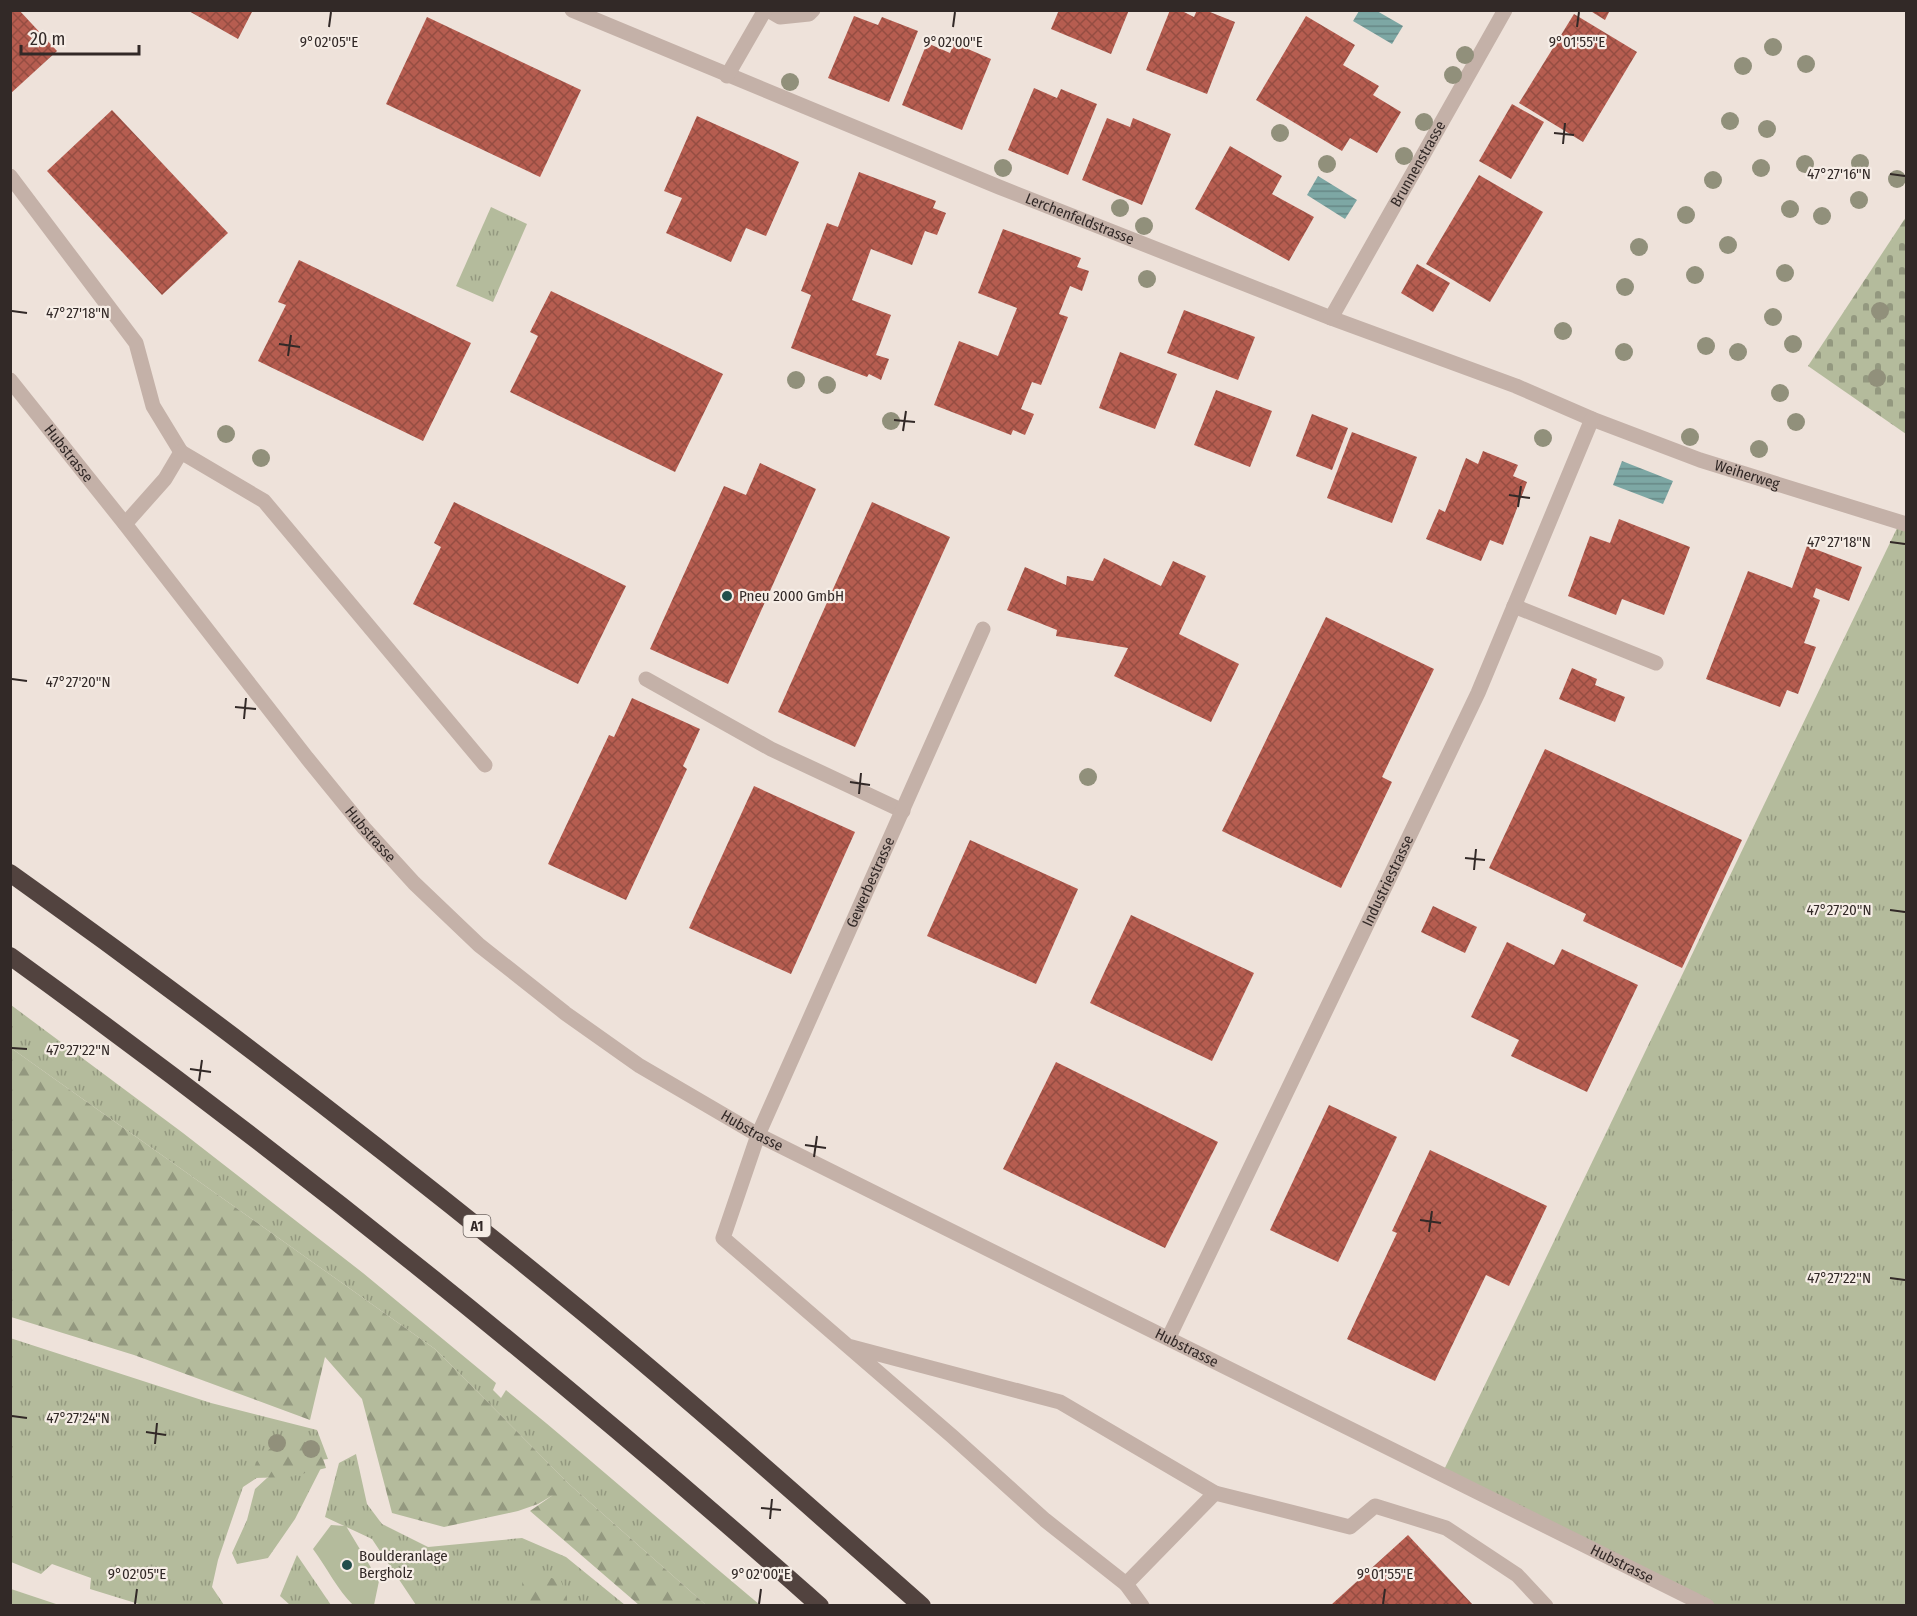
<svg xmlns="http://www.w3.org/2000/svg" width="1917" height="1616" font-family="'Fira Sans Condensed',sans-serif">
	<defs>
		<pattern id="grass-tufts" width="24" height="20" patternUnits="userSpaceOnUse" patternTransform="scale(1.5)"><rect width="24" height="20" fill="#b4bb9c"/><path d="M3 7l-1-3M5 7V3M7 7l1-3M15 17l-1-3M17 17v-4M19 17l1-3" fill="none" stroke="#93987f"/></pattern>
		<pattern id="forest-firs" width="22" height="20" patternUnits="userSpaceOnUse" patternTransform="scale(1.5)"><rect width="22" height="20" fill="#b4bb9c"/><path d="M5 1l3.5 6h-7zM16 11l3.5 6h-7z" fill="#93987f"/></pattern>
		<pattern id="cemetery-stones" width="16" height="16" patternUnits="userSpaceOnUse" patternTransform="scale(1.5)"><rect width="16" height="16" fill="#b4bb9c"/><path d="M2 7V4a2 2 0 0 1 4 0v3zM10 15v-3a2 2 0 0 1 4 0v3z" fill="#93987f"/></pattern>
		<pattern id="water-rules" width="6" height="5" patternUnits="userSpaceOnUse" patternTransform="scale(1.5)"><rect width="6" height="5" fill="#7da7a4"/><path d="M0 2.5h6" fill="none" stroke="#678886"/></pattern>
		<pattern id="building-cross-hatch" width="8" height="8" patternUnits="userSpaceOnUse" patternTransform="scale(1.5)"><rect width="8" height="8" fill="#b65d50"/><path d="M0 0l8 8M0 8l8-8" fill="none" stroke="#954d42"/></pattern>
	</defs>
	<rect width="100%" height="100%" fill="#eee2da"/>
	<!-- grass -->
	<g fill="url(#grass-tufts)">
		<path d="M491,207L527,224L493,302L456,286Z"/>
		<path d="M1900,522L1906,524V1605H1707L1442,1474Z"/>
		<path d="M11,1005L183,1133L363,1273L496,1383L493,1390L501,1398L506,1390C592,1460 675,1534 760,1605H706L569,1484L435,1349L11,1048Z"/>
		<path d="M10,1338L211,1403L317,1430L328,1459L278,1464L243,1487L218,1560L212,1587L224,1605H142L90,1589L91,1578L52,1564L41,1574L11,1562Z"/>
		<path d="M356,1454L367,1504L382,1524L428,1547L522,1538L566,1557L625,1605H416L372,1539L325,1517L339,1463Z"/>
		<path d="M294,1468H321L295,1519L268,1558L237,1564L232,1553L247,1520L255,1489L267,1478Z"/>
		<path d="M297,1555L331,1605H290L280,1596Z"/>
	</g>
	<!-- forest -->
	<g fill="url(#forest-firs)">
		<path d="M11,1048L435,1349L569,1484L706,1605H639L530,1511L553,1495L538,1504L518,1511L444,1527L392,1513L362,1399L325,1357L310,1420L134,1355L11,1317Z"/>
		<path d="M280,1439L318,1443L326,1468L289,1477L251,1478L256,1462Z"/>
		<path d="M545,1576L561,1581L567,1597V1605H519L523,1579Z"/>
	</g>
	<!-- cemetery -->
	<path fill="url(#cemetery-stones)" d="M1906,217V434L1808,366Z"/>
	<!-- pitch -->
	<g fill="#b4bb9c">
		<path d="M331,1525L346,1526L379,1581L374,1605H353C337,1589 327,1568 313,1549Z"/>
		<path d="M10,1589H11L59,1605H11Z"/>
	</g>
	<!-- water -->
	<g fill="url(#water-rules)">
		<path d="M1359,11H1377L1403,26L1392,44L1353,21Z"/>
		<path d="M1318,176L1357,200L1345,219L1307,195Z"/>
		<path d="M1622,461L1673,481L1663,504L1613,485Z"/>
	</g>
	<!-- building -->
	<g fill="url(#building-cross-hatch)">
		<path d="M10,10H19L57,51L10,94Z"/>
		<path d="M187,10H253L238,39Z"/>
		<path d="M1059,10H1129L1111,54L1051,29Z"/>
		<path d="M1170,10H1180L1194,17L1197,10H1205L1235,22L1207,94L1146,70Z"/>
		<path d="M1589,10H1610L1605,20Z"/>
		<path d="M1574,14L1637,52L1583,142L1519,103Z"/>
		<path d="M854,16L878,25L882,17L918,31L889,102L828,78Z"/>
		<path d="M1306,16L1355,45L1343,65L1379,86L1373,95L1401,112L1377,153L1350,138L1342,151L1256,100Z"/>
		<path d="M427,17L581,90L540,177L386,104Z"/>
		<path d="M927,43L950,53L954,43L991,59L962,130L902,105Z"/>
		<path d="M1034,88L1057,98L1061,89L1097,104L1068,175L1008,150Z"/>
		<path d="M1512,104L1544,122L1511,179L1479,161Z"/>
		<path d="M112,110L228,233L162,295L47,171Z"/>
		<path d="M697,116L799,162L766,236L746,228L731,262L666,233L682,198L664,191Z"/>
		<path d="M1107,118L1130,127L1133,118L1171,134L1142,205L1082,180Z"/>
		<path d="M1230,146L1282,176L1272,194L1314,217L1289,261L1195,209Z"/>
		<path d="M859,172L936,201L933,208L946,213L937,235L925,231L912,265L871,249L852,300L891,315L876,355L889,359L881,380L869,374L867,377L791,348L811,295L801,291L827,223L838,227Z"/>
		<path d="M1479,175L1543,212L1490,302L1426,264Z"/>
		<path d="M1003,229L1081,258L1077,267L1089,271L1082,291L1070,286L1059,314L1068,317L1041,385L1032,382L1021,409L1034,414L1025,435L1013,430L1011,435L934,405L959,341L998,356L1017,308L978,293Z"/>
		<path d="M299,260L471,343L423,441L258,361L286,305L278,302Z"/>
		<path d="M1417,264L1450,283L1433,312L1401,293Z"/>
		<path d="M551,291L723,374L675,472L510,392L538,336L530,332Z"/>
		<path d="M1184,310L1255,337L1238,380L1167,353Z"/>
		<path d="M1120,352L1177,374L1155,429L1099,408Z"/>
		<path d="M1216,390L1272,411L1250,467L1194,445Z"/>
		<path d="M1312,414L1348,428L1332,470L1296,456Z"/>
		<path d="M1352,432L1417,457L1392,523L1327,498Z"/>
		<path d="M1483,451L1518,465L1513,476L1527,482L1503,545L1490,540L1481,561L1426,539L1439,509L1445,512L1466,458L1478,464Z"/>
		<path d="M760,463L816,489L728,684L650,649L724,486L746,495Z"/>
		<path d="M454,502L626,586L578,684L413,604L441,547L434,543Z"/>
		<path d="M872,502L950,537L855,747L778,712Z"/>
		<path d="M1619,519L1690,547L1664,615L1622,599L1616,615L1568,596L1590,536L1610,543Z"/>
		<path d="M1807,546L1862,567L1849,601L1816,588L1813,597L1820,600L1804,643L1816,647L1798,694L1787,690L1780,707L1706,679L1748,571L1792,588Z"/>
		<path d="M1104,558L1161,586L1173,561L1206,576L1179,634L1239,664L1211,722L1114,676L1128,648L1056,636L1057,630L1007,610L1025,567L1066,585L1067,576L1093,581Z"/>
		<path d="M1326,617L1434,669L1382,777L1392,782L1341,888L1222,831Z"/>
		<path d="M1572,668L1597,679L1595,685L1625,697L1615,722L1559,699Z"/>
		<path d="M632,698L700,729L683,766L687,769L626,900L548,864L609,735L614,737Z"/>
		<path d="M1545,749L1742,840L1682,968L1583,921L1586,914L1489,868Z"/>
		<path d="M754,786L855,832L791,974L689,928Z"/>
		<path d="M970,840L1078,889L1036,984L927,936Z"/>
		<path d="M1433,906L1477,927L1465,953L1421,932Z"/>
		<path d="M1131,915L1254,973L1212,1061L1090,1003Z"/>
		<path d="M1507,942L1554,965L1562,949L1638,985L1587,1092L1511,1056L1519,1040L1471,1017Z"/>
		<path d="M1056,1062L1218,1142L1165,1248L1003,1169Z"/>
		<path d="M1329,1105L1397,1137L1338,1262L1270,1230Z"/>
		<path d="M1430,1150L1547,1206L1509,1286L1486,1275L1435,1381L1347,1339L1397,1233L1392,1231Z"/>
		<path d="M1408,1535L1473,1605H1331Z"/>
	</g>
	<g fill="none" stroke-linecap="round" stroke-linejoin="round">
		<!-- minor -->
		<g stroke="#c4b1a8" stroke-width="15">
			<path id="s1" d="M572,10L999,187L1331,318L1516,386L1592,419L1700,460L1906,524"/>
			<path d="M768,10L780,17L809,14L813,10"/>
			<path d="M727,76L765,10"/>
			<path d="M10,176L136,343L153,406L181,452"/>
			<path id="s2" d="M1331,318L1505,10"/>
			<path id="s3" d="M10,380L125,524L307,758L364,828L414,883L479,945L565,1013L640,1066L758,1135L1707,1606"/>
			<path d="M125,524L165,479L181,452L264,501L485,765"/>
			<path d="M1514,606L1656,663"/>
			<path d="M646,679L771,749L903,811"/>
			<path id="s4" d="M1169,1337L1478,693L1592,419"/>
			<path id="s5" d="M848,1346L1060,1402L1215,1493L1126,1584L1045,1520L953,1437L723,1238L758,1135L983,629"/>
			<path d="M1215,1493L1350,1527L1375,1506L1446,1528L1517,1575L1546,1606"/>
			<path d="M1126,1584L1142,1606"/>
		</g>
		<!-- highway -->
		<g stroke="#52433f" stroke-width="18">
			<path d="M10,873C207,1013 398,1160 584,1313C699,1408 810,1507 922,1606"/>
			<path d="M10,956C291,1159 561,1376 820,1606"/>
		</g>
	</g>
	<!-- trees -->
	<g fill="#91907b">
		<circle cx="1773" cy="47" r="9"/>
		<circle cx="1465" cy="55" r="9"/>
		<circle cx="1806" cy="64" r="9"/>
		<circle cx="1743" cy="66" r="9"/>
		<circle cx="1453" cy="75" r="9"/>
		<circle cx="790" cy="82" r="9"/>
		<circle cx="1730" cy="121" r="9"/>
		<circle cx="1424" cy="122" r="9"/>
		<circle cx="1767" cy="129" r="9"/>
		<circle cx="1280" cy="133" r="9"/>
		<circle cx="1404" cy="156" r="9"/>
		<circle cx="1860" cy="163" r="9"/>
		<circle cx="1327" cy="164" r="9"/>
		<circle cx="1805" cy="164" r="9"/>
		<circle cx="1003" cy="168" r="9"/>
		<circle cx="1761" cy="168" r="9"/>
		<circle cx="1897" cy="179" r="9"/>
		<circle cx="1713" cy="180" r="9"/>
		<circle cx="1859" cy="200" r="9"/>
		<circle cx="1120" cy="208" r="9"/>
		<circle cx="1790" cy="209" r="9"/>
		<circle cx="1686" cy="215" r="9"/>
		<circle cx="1822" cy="216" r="9"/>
		<circle cx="1144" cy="226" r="9"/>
		<circle cx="1728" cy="245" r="9"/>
		<circle cx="1639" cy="247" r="9"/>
		<circle cx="1785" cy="273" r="9"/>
		<circle cx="1695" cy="275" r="9"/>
		<circle cx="1147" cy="279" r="9"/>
		<circle cx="1625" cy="287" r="9"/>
		<circle cx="1880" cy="311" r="9"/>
		<circle cx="1773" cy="317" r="9"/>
		<circle cx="1563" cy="331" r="9"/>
		<circle cx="1793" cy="344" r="9"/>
		<circle cx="1706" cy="346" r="9"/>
		<circle cx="1624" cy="352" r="9"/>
		<circle cx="1738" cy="352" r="9"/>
		<circle cx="1877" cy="378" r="9"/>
		<circle cx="796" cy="380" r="9"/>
		<circle cx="827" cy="385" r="9"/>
		<circle cx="1780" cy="393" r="9"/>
		<circle cx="891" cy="421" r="9"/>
		<circle cx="1796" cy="422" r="9"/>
		<circle cx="226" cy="434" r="9"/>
		<circle cx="1690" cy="437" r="9"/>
		<circle cx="1543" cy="438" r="9"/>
		<circle cx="1759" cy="449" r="9"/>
		<circle cx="261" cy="458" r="9"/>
		<circle cx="1088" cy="777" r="9"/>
		<circle cx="277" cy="1443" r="9"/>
		<circle cx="311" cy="1449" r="9"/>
	</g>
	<!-- ticks -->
	<path fill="none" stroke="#322927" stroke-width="2" d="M329,27L331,12M953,27L955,12M1577,27L1579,12M1554,133L1574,135M1563,144L1565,123M1890,174L1905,176M12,311L27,313M279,344L300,347M288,356L291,335M894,420L915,422M903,431L906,411M1509,495L1530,498M1518,507L1521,486M1890,542L1905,544M12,679L27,681M235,707L256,709M244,719L246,698M850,782L870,785M859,794L861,773M1465,858L1485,860M1474,870L1476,849M1890,910L1905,912M12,1048L27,1049M190,1069L211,1072M199,1081L202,1060M805,1145L826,1148M814,1157L817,1136M1420,1220L1441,1223M1429,1232L1432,1211M1890,1278L1905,1280M12,1416L27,1418M146,1432L166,1435M155,1444L157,1423M761,1508L781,1510M770,1519L772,1499M135,1604L137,1589M759,1604L761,1589M1383,1604L1385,1589"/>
	<!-- markers -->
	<g fill="#224e4b" stroke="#f6ede6" stroke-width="2">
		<circle cx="727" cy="596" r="6"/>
		<circle cx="347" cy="1565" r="6"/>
	</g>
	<g text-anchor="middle" stroke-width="4.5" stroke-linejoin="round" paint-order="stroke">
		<!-- shield labels -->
		<rect fill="#f6ede6" stroke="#6d6460" stroke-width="1.5" x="463.5" y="1215" width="27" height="22" rx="4.5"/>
		<g font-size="14" font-weight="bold" fill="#322927">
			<text x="477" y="1231">A1</text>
		</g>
		<!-- street labels -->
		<g font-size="15" fill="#322927" stroke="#f6ede6">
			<text dy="5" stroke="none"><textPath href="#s2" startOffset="177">Brunnenstrasse</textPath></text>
			<text dy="5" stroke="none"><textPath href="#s1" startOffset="549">Lerchenfeldstrasse</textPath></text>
			<text dy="5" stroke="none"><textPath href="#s3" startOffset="94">Hubstrasse</textPath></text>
			<text dy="5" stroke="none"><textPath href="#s1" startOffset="1264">Weiherweg</textPath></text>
			<text dy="5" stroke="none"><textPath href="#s3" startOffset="580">Hubstrasse</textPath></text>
			<text dy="5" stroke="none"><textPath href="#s5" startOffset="1443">Gewerbestrasse</textPath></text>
			<text dy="5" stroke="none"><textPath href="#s4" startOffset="506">Industriestrasse</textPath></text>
			<text dy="5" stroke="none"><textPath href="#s3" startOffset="1066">Hubstrasse</textPath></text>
			<text dy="5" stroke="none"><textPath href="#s3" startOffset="1552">Hubstrasse</textPath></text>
			<text dy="5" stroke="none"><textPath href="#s3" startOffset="2038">Hubstrasse</textPath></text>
		</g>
		<!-- poi labels -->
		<g font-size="15" fill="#322927" stroke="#f6ede6" text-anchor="start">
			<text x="739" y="601">Pneu 2000 GmbH</text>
			<text x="359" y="1561">Boulderanlage<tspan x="359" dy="17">Bergholz</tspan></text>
		</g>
	</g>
	<g font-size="15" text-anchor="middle" fill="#322927" stroke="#f6ede6" stroke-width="4.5" stroke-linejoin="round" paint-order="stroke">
		<text x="329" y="47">9°02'05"E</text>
		<text x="953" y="47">9°02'00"E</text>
		<text x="1577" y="47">9°01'55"E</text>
		<text x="1839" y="179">47°27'16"N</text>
		<text x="78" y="318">47°27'18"N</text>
		<text x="1839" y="547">47°27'18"N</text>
		<text x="78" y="687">47°27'20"N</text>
		<text x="1839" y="915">47°27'20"N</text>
		<text x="78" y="1055">47°27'22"N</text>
		<text x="1839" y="1283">47°27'22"N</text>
		<text x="78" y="1423">47°27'24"N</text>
		<text x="137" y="1579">9°02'05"E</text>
		<text x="761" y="1579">9°02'00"E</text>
		<text x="1385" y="1579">9°01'55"E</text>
	</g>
	<!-- border -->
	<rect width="1917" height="1616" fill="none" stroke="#322927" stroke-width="24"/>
	<!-- scale -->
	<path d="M21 45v9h118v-9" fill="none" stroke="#322927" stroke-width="3"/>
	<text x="30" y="45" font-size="18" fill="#322927" stroke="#f6ede6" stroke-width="4.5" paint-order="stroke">20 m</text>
</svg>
